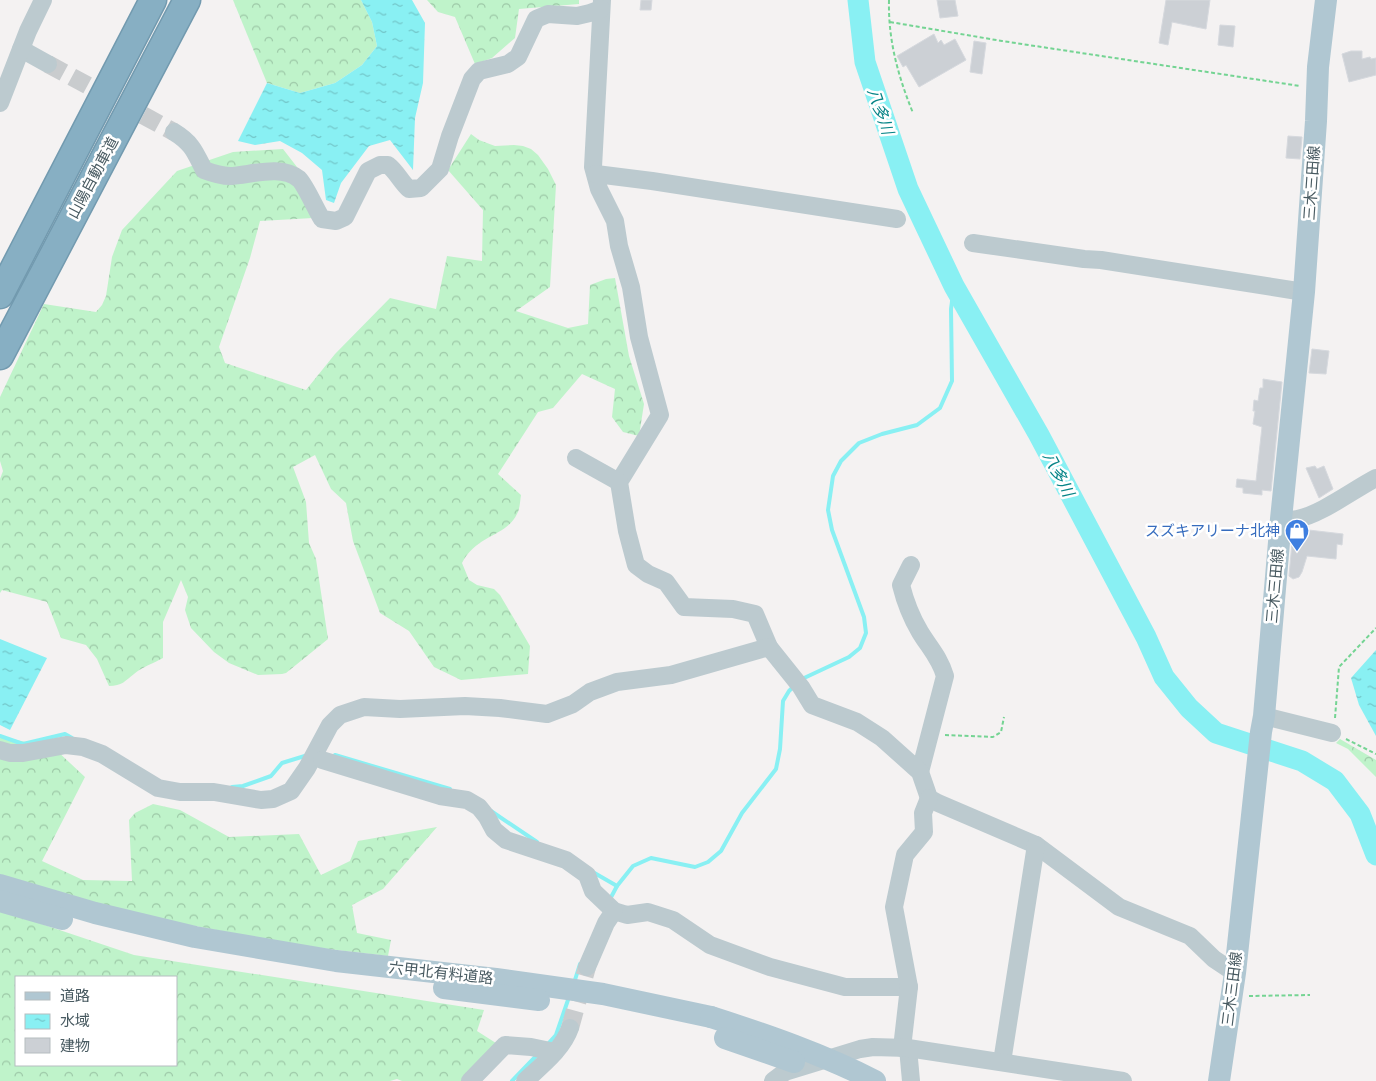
<svg xmlns="http://www.w3.org/2000/svg" width="1376" height="1081" font-family="'Alegreya Sans','Noto Sans JP',sans-serif">
	<defs>
		<pattern id="forest-crowns" width="20" height="18" patternUnits="userSpaceOnUse" patternTransform="scale(1.25)"><rect width="20" height="18" fill="#bff3ca"/><path d="M2 6a3 3 0 1 1 6 0M12 15a3 3 0 1 1 6 0" fill="none" stroke="#9dc8a7"/></pattern>
		<pattern id="water-ripples" width="26" height="14" patternUnits="userSpaceOnUse" patternTransform="scale(1.25)"><rect width="26" height="14" fill="#89f0f3"/><path d="M2 4q2-2 4 0t4 0M15 11q2-2 4 0t4 0" fill="none" stroke="#72c5c8"/></pattern>
	</defs>
	<rect width="100%" height="100%" fill="#f4f2f2"/>
	<!-- forest -->
	<g fill="url(#forest-crowns)" fill-rule="evenodd">
		<path d="M233,0H361L372,22L377,46L362,65L335,83L300,93L267,83Z"/>
		<path d="M427,0H579V4L519,9L515,38L492,58L475,64L455,17L438,12Z"/>
		<path d="M471,134L479,140L495,146L514,145L523,146L531,149L538,155L548,169L556,185L550,287L516,311L568,328L588,324L590,285L606,279L615,278L629,356L644,404L639,436L623,432L612,417L615,389L582,374L553,408L538,412L498,474L521,495C520,501 520,509 517,514C507,536 476,535 462,563L469,580L477,585L494,589L500,595L530,646L528,674L461,680L434,667L409,631L380,613L353,541L346,503L331,489L315,455L293,467L306,502L309,543L316,559L328,639L286,673L282,674L258,675L229,663L214,652L191,628L185,610L188,597L181,580L163,622V658C154,663 142,667 134,674C125,681 122,686 109,686L97,659L86,645L61,638L47,602L2,590L0,593V479L3,471L0,461V397L44,304L96,312L102,305L106,296L112,257L122,230L177,171L233,152L283,149L304,176L313,218L260,221L250,258L219,347L225,363L306,390L335,354L390,298L436,309L447,256L482,261L483,210L448,170Z"/>
		<path d="M0,736L55,749L85,777L42,861L83,880L132,881L129,820L135,813L153,804L180,810L229,837L299,834L321,875L350,861L358,841L437,827L383,889L352,905L357,933L391,940L388,956L302,946L110,910L0,875Z"/>
		<path d="M1340,739L1376,760V777L1348,749L1336,743Z"/>
		<path d="M0,910L134,955L484,1010L477,1031L499,1045L466,1081H402L397,1079L390,1081H0ZM16,977H176V1065H16Z"/>
	</g>
	<!-- water -->
	<g fill="url(#water-ripples)">
		<path d="M361,0H412L425,23L423,83L415,118L413,170L390,140L369,146L341,183L334,203L326,200L322,170L302,153L280,141L255,145L238,141L267,83L300,93L335,83L362,65L377,46L372,22Z"/>
		<path d="M0,639L47,658L10,730L0,725Z"/>
		<path d="M1376,650V736L1359,705L1351,678Z"/>
	</g>
	<g fill="none" stroke-linecap="round" stroke-linejoin="round">
		<!-- stream -->
		<g stroke="#89f0f3" stroke-width="4">
			<path d="M802,679L849,657L860,648L866,633L864,617L832,530L828,510L833,476L841,461L859,443L882,434L917,425L940,408L952,381L951,309L954,286"/>
			<path d="M0,736L23,744L65,734L72,738"/>
			<path d="M335,755L450,789"/>
			<path d="M232,787L243,786L271,776L282,763L308,755"/>
			<path d="M491,811L537,842"/>
			<path d="M591,871L617,886"/>
			<path d="M609,901L617,886L633,866L651,858L695,867L708,862L721,851L742,813L776,769L780,749L783,701L789,691L795,685"/>
			<path d="M574,983L580,964"/>
			<path d="M547,1045L556,1035L569,997"/>
			<path d="M512,1081L539,1053"/>
		</g>
		<!-- river -->
		<path stroke="#89f0f3" stroke-width="21" d="M858,0L865,62L908,189L954,286L1039,435L1146,637L1164,677L1189,708L1216,733L1302,761L1335,781L1360,814L1376,855"/>
	</g>
	<!-- building -->
	<g fill="#ccd0d5" stroke="#d6d9de">
		<path d="M641,0H652L651,10H640Z"/>
		<path d="M937,0H955L958,16L940,18Z"/>
		<path d="M1166,0H1210L1206,29L1172,22L1168,45L1159,43Z"/>
		<path d="M1220,25L1235,26L1233,47L1218,45Z"/>
		<path d="M934,34L938,43L941,40L944,45L955,39L966,60L919,87L906,65L903,67L897,56Z"/>
		<path d="M974,41L986,43L982,74L970,72Z"/>
		<path d="M1351,51H1362V59L1370,57L1371,59L1376,58V75L1349,82L1342,54Z"/>
		<path d="M1288,136L1302,137L1300,159L1286,158Z"/>
		<path d="M1312,349L1329,351L1326,374L1309,373Z"/>
		<path d="M1263,379L1282,382L1271,491L1262,490V495L1243,493V488L1236,487L1237,479L1256,481L1262,427L1253,424L1255,411H1253L1254,400L1258,401L1260,388H1263Z"/>
		<path d="M1315,466L1317,469L1324,466L1333,489L1319,498L1306,468Z"/>
		<path d="M1300,529L1343,534L1342,545L1337,544L1336,559L1307,556L1302,572L1299,577L1293,579L1289,576L1293,532L1295,530Z"/>
	</g>
	<g fill="none" stroke-linecap="round" stroke-linejoin="round">
		<!-- minor-tunnel -->
		<g stroke="#c9ccce" stroke-width="18" stroke-dasharray="18 9" stroke-linecap="butt">
			<path d="M48,64L174,132"/>
			<path d="M570,1028L587,967"/>
		</g>
		<defs>
			<g id="highway">
				<path d="M0,295L153,0"/>
				<path d="M0,356L187,0"/>
			</g>
		</defs>
		<!-- highway casing -->
		<use href="#highway" stroke="#729aaf" stroke-width="29"/>
		<!-- path -->
		<g stroke="#74d493" stroke-width="2" stroke-dasharray="4 2.5" stroke-linecap="butt">
			<path d="M889,0C888,40 898,76 913,113"/>
			<path d="M890,22L1002,41L1300,86"/>
			<path d="M1335,718L1339,667L1376,628"/>
			<path d="M945,735L993,737L1001,732L1004,717"/>
			<path d="M1346,739L1376,754"/>
			<path d="M1249,996L1310,995"/>
		</g>
		<!-- minor -->
		<g stroke="#bccacf" stroke-width="18">
			<path d="M602,0L593,167L599,189L615,221L619,246L631,287L639,337L660,415L619,482L627,531L636,565L648,574L666,582L684,607L733,609L755,614L769,647"/>
			<path d="M21,49L48,64"/>
			<path d="M0,103L28,31L43,0"/>
			<path d="M174,132C192,143 195,152 204,170C212,173 221,176 230,176C251,175 281,164 299,179C306,186 316,210 322,219L336,221L345,217L368,171L380,165H388C397,172 401,182 409,189L421,188L440,169L450,136L472,79L479,71L508,64L518,57L536,19L548,14L577,16L590,13L601,9"/>
			<path d="M596,174L652,181L897,219"/>
			<path d="M973,243L1084,259L1101,260L1304,292"/>
			<path d="M576,458L619,482"/>
			<path d="M1281,519C1286,519 1292,520 1297,519C1320,515 1353,490 1376,478"/>
			<path d="M911,565L901,585C905,601 911,617 920,632C929,647 940,658 945,676L920,772"/>
			<path d="M1264,716L1332,733"/>
			<path d="M0,750L10,753H23L66,745L83,747L102,754L158,788L180,792H214L261,800L273,799L291,791L307,768L330,725L340,715L364,707L400,709L465,706L500,708L547,714L573,704L590,692L617,682L671,675L769,647L801,687L812,705L857,722L882,738L920,772L929,798L938,803L1036,845L1119,907L1190,936L1214,959L1235,973"/>
			<path d="M322,760L440,796L467,800L479,807L487,817L494,830L506,840L566,860L587,875L593,891L614,911L627,915L648,912L673,920L710,945L770,967L845,987H909"/>
			<path d="M587,967L606,923L614,911"/>
			<path d="M902,1048L909,987L894,907L905,855L924,832L923,813L929,798"/>
			<path d="M908,1048L911,1081"/>
			<path d="M1002,1062L1036,845"/>
			<path d="M470,1081L505,1045L531,1047L555,1052"/>
			<path d="M525,1081C541,1066 563,1049 570,1028"/>
			<path d="M773,1081L785,1072L860,1049L873,1047L908,1048L1123,1081"/>
		</g>
		<!-- major -->
		<g stroke="#b0c7d2" stroke-width="22">
			<path d="M0,885L95,913L195,937L336,961L496,979L603,994L711,1017"/>
			<path d="M0,901L62,919"/>
			<path d="M444,988L539,1000"/>
			<path d="M1219,1081L1235,973L1261,732L1264,716L1281,519L1304,292L1316,121L1318,67L1326,0"/>
		</g>
		<!-- highway -->
		<use href="#highway" stroke="#87afc3" stroke-width="26"/>
		<!-- major-bridge -->
		<g stroke="#b0c7d2" stroke-width="22">
			<path d="M711,1017C767,1035 822,1054 875,1081"/>
			<path d="M725,1038L794,1062"/>
		</g>
	</g>
	<!-- icons -->
	<defs>
		<symbol id="shop-pin" viewBox="-11 -11 22 30"><path d="M0 17L-7.5 6A9.5 9.5 0 1 1 7.5 6Z" fill="#3f7fe0" stroke="#fff"/><path d="M-5-2.5h2.3a2.7 3.5 0 0 1 5.4 0H5L5.5 6h-11ZM-1.5-2.5h3a1.5 2.3 0 0 0-3 0Z" fill="#fff"/></symbol>
	</defs>
	<g fill-rule="evenodd">
		<use href="#shop-pin" x="1283" y="517" width="28" height="38"/>
	</g>
	<g text-anchor="middle" stroke-width="5" stroke-linejoin="round" paint-order="stroke">
		<!-- street labels -->
		<g font-size="15" fill="#485a61" stroke="#fff">
			<text transform="translate(93 178) rotate(-62)" y="5">山陽自動車道</text>
			<text transform="translate(1312 183) rotate(-86)" y="5">三木三田線</text>
			<text transform="translate(1275 586) rotate(-85)" y="5">三木三田線</text>
			<text transform="translate(441 973) rotate(6)" y="5">六甲北有料道路</text>
			<text transform="translate(1232 989) rotate(-83)" y="5">三木三田線</text>
		</g>
		<!-- shop labels -->
		<g font-size="15" fill="#366cbe" stroke="#fff" text-anchor="end">
			<text x="1280" y="536">スズキアリーナ北神</text>
		</g>
		<!-- water labels -->
		<g font-size="16" font-style="italic" fill="#068487" stroke="#fff">
			<text transform="translate(881 111) rotate(71)" y="6">八多川</text>
			<text transform="translate(1059 474) rotate(63)" y="6">八多川</text>
		</g>
	</g>
	<!-- legend -->
	<rect x="15" y="976" width="162" height="90" fill="#ffffff" stroke="#b6bdc0"/>
	<rect x="25" y="992" width="25" height="8" fill="#b0c7d2" stroke="#b6bdc0"/>
	<text x="60" y="1001" font-size="15" fill="#485a61">道路</text>
	<rect x="25" y="1014" width="25" height="15" fill="url(#water-ripples)" stroke="#b6bdc0"/>
	<text x="60" y="1026" font-size="15" fill="#485a61">水域</text>
	<rect x="25" y="1038" width="25" height="15" fill="#ccd0d5" stroke="#b6bdc0"/>
	<text x="60" y="1051" font-size="15" fill="#485a61">建物</text>
</svg>
